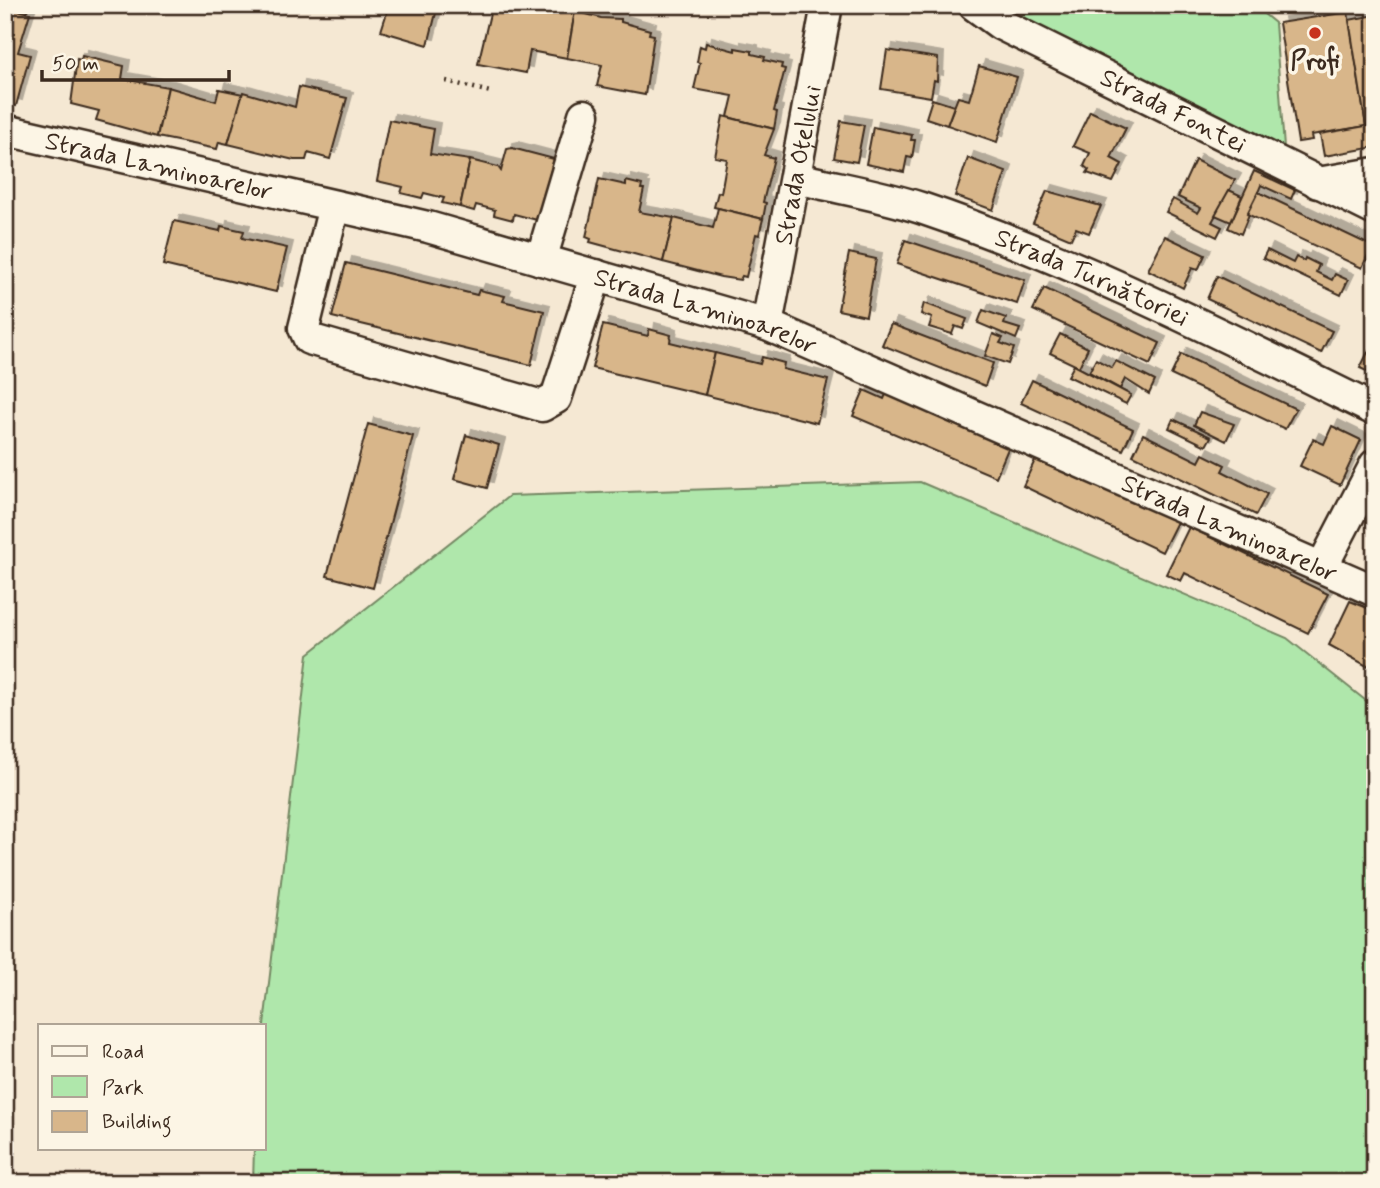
<svg xmlns="http://www.w3.org/2000/svg" width="1380" height="1188" font-family="Mynerve,sans-serif">
	<defs>
		<filter id="shadow"><feDropShadow dx="6" dy="-6" stdDeviation="0" flood-color="#0004"/></filter>
	</defs>
	<rect width="100%" height="100%" fill="#f5e8d3"/>
	<filter id="ink" filterUnits="userSpaceOnUse"><feTurbulence type="fractalNoise" baseFrequency=".0143" numOctaves="2"/><feDisplacementMap in="SourceGraphic" scale="14" xChannelSelector="R" yChannelSelector="G"/><feConvolveMatrix kernelMatrix="1 2 1 2 8 2 1 2 1" color-interpolation-filters="sRGB"/></filter>
	<g filter="url(#ink)">
		<!-- green -->
		<g fill="#afe7ab" stroke="#758864" stroke-width="2">
			<path d="M1119,5H1253L1275,23L1284,148L1015,15Z"/>
			<path d="M920,482L1287,638L1375,708V1183H253L254,1148H264V1025L308,654L509,496Z"/>
		</g>
		<!-- building -->
		<g fill="#d8b68a" stroke="#3b2a1e" stroke-width="2" filter="url(#shadow)">
			<path d="M5,5H30L26,13Z"/>
			<path d="M366,5H438L428,45L381,31L388,9L384,11Z"/>
			<path d="M492,5H548L575,11L567,58L530,51L526,73L478,64Z"/>
			<path d="M5,7L30,13L18,52L30,55L16,106L5,103Z"/>
			<path d="M575,11L601,18L621,19V22L650,30L649,34L654,35L645,95L597,86L602,65L567,58Z"/>
			<path d="M1348,12L1366,126L1311,135L1312,140L1298,142L1279,23Z"/>
			<path d="M1375,15V147L1324,156L1320,134L1366,126L1349,20Z"/>
			<path d="M706,43L735,51V48L752,51V54L765,57L764,60L782,64L781,68L785,69L774,111L777,112L774,129L728,117L733,96L694,89L700,63L697,62L700,46L705,48Z"/>
			<path d="M887,50L938,58L937,81L934,80L931,97L881,89Z"/>
			<path d="M82,56L124,66L122,79L168,87L157,137L96,120L99,111L71,104L77,59L81,60Z"/>
			<path d="M979,66L1017,77L997,142L947,125L958,97L969,100Z"/>
			<path d="M168,87L216,101L219,89L243,94L228,144L219,142L217,149L157,137Z"/>
			<path d="M299,87L347,98L330,159L308,153L306,160H294L228,144L243,92L295,107Z"/>
			<path d="M932,99L954,106L947,125L926,118Z"/>
			<path d="M1090,111L1126,128L1111,158L1122,164L1113,182L1087,173L1089,170L1084,166L1090,153L1073,146Z"/>
			<path d="M723,116L774,129L764,155L774,158L763,202L766,203L763,219L714,207L718,192L721,193L727,159L715,157Z"/>
			<path d="M389,120L434,129L430,154L470,160L460,207L442,203L444,198L424,193L422,198L401,193L403,187L377,181Z"/>
			<path d="M841,121L864,125L857,162L834,158Z"/>
			<path d="M873,127L912,135L911,140H915L912,158L907,157L904,172L866,164Z"/>
			<path d="M512,148L554,159L537,220L514,214L513,220L494,215L495,210L476,205L474,211L460,207L470,160L498,167L501,171L507,149Z"/>
			<path d="M968,158L1006,172L993,210L955,196Z"/>
			<path d="M1195,160L1235,180L1212,222L1222,227L1217,237L1166,212L1173,199L1198,213L1201,208L1178,197Z"/>
			<path d="M1254,171L1295,190L1291,199L1261,185L1241,234L1228,228Z"/>
			<path d="M599,179L626,185V181L642,185L641,189H644L639,212L674,218L663,262L590,242L591,239L586,237Z"/>
			<path d="M1229,190L1242,196L1231,222L1215,215Z"/>
			<path d="M1047,191L1101,206L1089,233L1076,228L1071,239L1033,223Z"/>
			<path d="M1258,192L1372,246L1362,268L1247,214Z"/>
			<path d="M718,208L763,219L759,235L756,234L746,277L742,276L740,280L721,277L663,262L674,218L713,228Z"/>
			<path d="M174,221L220,231L221,226L244,231L242,238L287,248L276,292L163,265Z"/>
			<path d="M1165,236L1205,255L1198,270L1192,268L1183,288L1148,270Z"/>
			<path d="M905,240L1025,280L1017,304L897,264Z"/>
			<path d="M1267,250L1293,263L1296,257L1304,261L1305,258L1319,265L1316,272L1332,280L1335,274L1348,280L1341,295L1263,258Z"/>
			<path d="M849,253L876,259L866,316L838,310Z"/>
			<path d="M346,263L477,295L479,290L505,296L503,301L544,311L531,365L332,317Z"/>
			<path d="M1217,276L1332,331L1321,353L1207,299Z"/>
			<path d="M1044,288L1160,343L1150,365L1033,310Z"/>
			<path d="M924,303L967,319L963,329L955,326L952,334L929,327L932,318L921,314Z"/>
			<path d="M983,310L1006,318L1004,324L1020,329L1016,339L978,323Z"/>
			<path d="M891,324L993,363L985,386L882,345Z"/>
			<path d="M603,325L648,336L649,329L671,335L670,342L715,353L705,395L592,368Z"/>
			<path d="M993,334L1003,338L1000,343L1014,348L1008,364L985,356Z"/>
			<path d="M1060,334L1088,348L1079,367L1050,353Z"/>
			<path d="M1375,338V375L1360,368Z"/>
			<path d="M715,353L760,364L762,357L784,363L783,369L828,380L817,423L705,395Z"/>
			<path d="M1181,354L1296,409L1285,429L1171,375Z"/>
			<path d="M1096,359L1112,368L1116,361L1155,381L1149,394L1125,379L1120,389L1089,372Z"/>
			<path d="M1074,365L1131,395L1126,404L1068,376Z"/>
			<path d="M1032,380L1133,429L1123,450L1021,403Z"/>
			<path d="M864,390L884,399L887,392L1010,444L996,477L853,416Z"/>
			<path d="M1200,412L1234,424L1226,441L1194,425Z"/>
			<path d="M1173,419L1211,437L1206,446L1169,428Z"/>
			<path d="M368,424L413,436L373,588L327,576Z"/>
			<path d="M1332,426L1361,440L1340,485L1300,466L1313,439L1324,444Z"/>
			<path d="M1143,434L1199,462L1203,454L1225,465L1222,471L1267,494L1256,515L1133,455Z"/>
			<path d="M466,435L499,445L487,488L454,479Z"/>
			<path d="M1036,458L1178,520L1162,552L1023,486Z"/>
			<path d="M1189,527L1328,594L1308,633L1185,573L1181,581L1166,574Z"/>
			<path d="M1375,551V569L1368,566Z"/>
			<path d="M1350,601L1375,611V659L1367,666L1329,645Z"/>
		</g>
		<g fill="none" stroke-linecap="round" stroke-linejoin="round">
			<defs>
				<g id="minor">
					<path id="s1" d="M974,5L1000,24L1375,210"/>
					<path id="s2" d="M5,130L428,227L767,325L1375,591"/>
					<path id="s3" d="M797,178C838,188 881,195 921,208C1078,261 1226,337 1375,410"/>
					<path d="M1318,183L1375,173"/>
					<path d="M334,206L304,328L309,339L542,406L556,398L596,275"/>
					<path d="M541,260L584,115"/>
					<path id="s4" d="M767,325L827,5"/>
					<path d="M1322,567L1375,465"/>
				</g>
			</defs>
			<!-- minor casing -->
			<use href="#minor" stroke="#3b2a1e" stroke-width="35"/>
			<!-- path -->
			<path stroke="#3b2a1e" stroke-width="4.5" stroke-dasharray="2 5" stroke-linecap="butt" d="M446,81L490,92"/>
			<!-- minor -->
			<use href="#minor" stroke="#fcf5e5" stroke-width="30"/>
		</g>
	</g>
	<!-- markers -->
	<circle fill="#c8321e" stroke="#fcf5e5" stroke-width="2.5" cx="1315" cy="33" r="7"/>
	<g text-anchor="middle" stroke-width="7" stroke-linejoin="round" paint-order="stroke">
		<!-- poi labels -->
		<g font-size="26" font-weight="bold" fill="#3b2a1e" stroke="#fcf5e5">
			<text x="1315" y="69">Profi</text>
		</g>
		<!-- street labels -->
		<g font-size="26" fill="#3b2a1e" stroke="#fcf5e5">
			<text dy="9" stroke="none"><textPath href="#s1" startOffset="226">Strada Fontei</textPath></text>
			<text dy="9" stroke="none"><textPath href="#s2" startOffset="158">Strada Laminoarelor</textPath></text>
			<text dy="9" stroke="none"><textPath href="#s4" startOffset="163">Strada Oțelului</textPath></text>
			<text dy="9" stroke="none"><textPath href="#s3" startOffset="312">Strada Turnătoriei</textPath></text>
			<text dy="9" stroke="none"><textPath href="#s2" startOffset="724">Strada Laminoarelor</textPath></text>
			<text dy="9" stroke="none"><textPath href="#s2" startOffset="1292">Strada Laminoarelor</textPath></text>
		</g>
	</g>
	<!-- margin -->
	<rect width="1380" height="1188" fill="none" stroke="#fcf5e5" stroke-width="28"/>
	<rect x="14" y="14" width="1352" height="1160" fill="none" stroke="#3b2a1e" stroke-width="2.5" filter="url(#ink)"/>
	<!-- legend -->
	<rect x="38" y="1024" width="228" height="126" fill="#fcf5e5" stroke="#afa495" stroke-width="2"/>
	<rect x="52" y="1046" width="35" height="10" fill="#fcf5e5" stroke="#afa495" stroke-width="2"/>
	<text x="102" y="1058" font-size="21" fill="#3b2a1e">Road</text>
	<rect x="52" y="1076" width="35" height="21" fill="#afe7ab" stroke="#afa495" stroke-width="2"/>
	<text x="102" y="1094" font-size="21" fill="#3b2a1e">Park</text>
	<rect x="52" y="1111" width="35" height="21" fill="#d8b68a" stroke="#afa495" stroke-width="2"/>
	<text x="102" y="1128" font-size="21" fill="#3b2a1e">Building</text>
	<!-- scale -->
	<path d="M42 70v10h187v-10" fill="none" stroke="#3b2a1e" stroke-width="3.5"/>
	<text x="52" y="70" font-size="21" fill="#3b2a1e" stroke="#fcf5e5" stroke-width="5" paint-order="stroke">50 m</text>
</svg>
